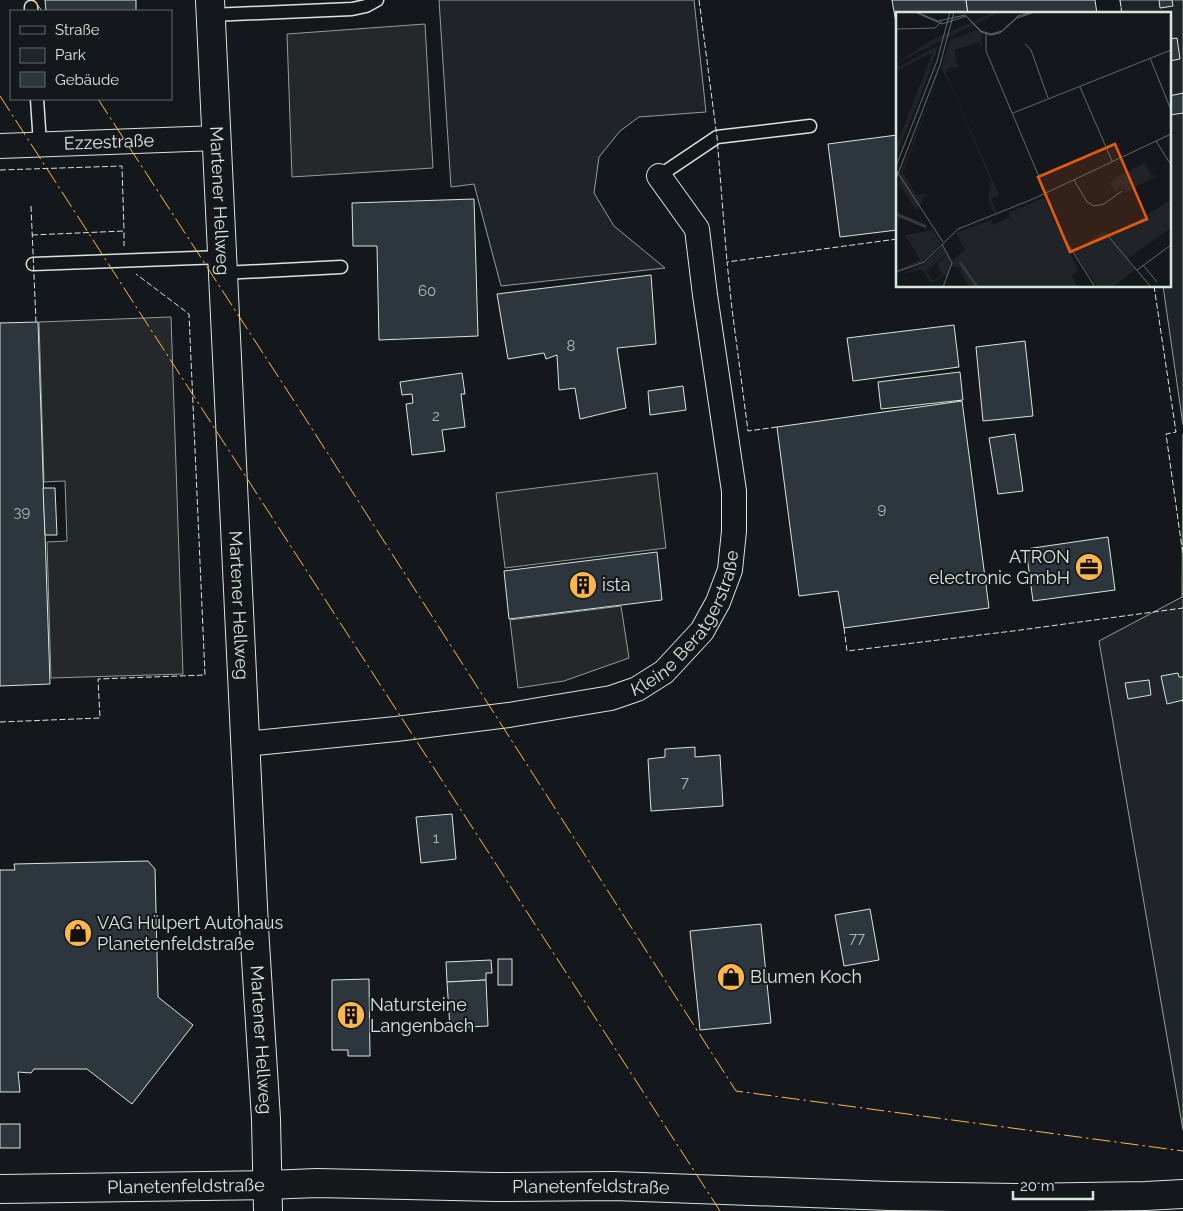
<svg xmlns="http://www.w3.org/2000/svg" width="1183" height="1211" font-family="Raleway,sans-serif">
	<rect width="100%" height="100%" fill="#14181c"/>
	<!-- green -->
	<g fill="#202428" stroke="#939e99">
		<path d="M439,0H694L706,112L639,117L620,131L599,157L594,193L614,226L665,268L501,286L474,184L451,187Z"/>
		<path d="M1120,0H1183V425L1163,286H1169V14H1122Z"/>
		<path d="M1183,434V1130L1099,641L1182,597Z"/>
	</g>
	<!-- parking -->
	<g fill="#24282b" stroke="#939e99">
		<path d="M425,24L433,168L292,177L287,34Z"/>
		<path d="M171,317L183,674L51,678L47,542L67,541L65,481L44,482L39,322Z"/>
		<path d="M657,473L666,548L505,568L496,493Z"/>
		<path d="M621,606L629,658L564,681L518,688L510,620Z"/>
	</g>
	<!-- building -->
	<g fill="#2c363c" stroke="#d8e6dc">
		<path d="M45,0H136V11H46Z"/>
		<path d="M892,0H966L968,14H897V28Z"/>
		<path d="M966,0H1095L1097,14H968Z"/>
		<path d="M1159,0H1172L1173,6L1160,8Z"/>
		<path d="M1177,38L1180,59L1169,61V39Z"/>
		<path d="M1183,93V113L1170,115L1169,96Z"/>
		<path d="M897,135V230L840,237L828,144Z"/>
		<path d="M474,199L478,336L379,340L377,246H353L352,203Z"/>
		<path d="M651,275L656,344L617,348L626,408L580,419L575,388L559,390L557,355L546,359L544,353L508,359L497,294Z"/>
		<path d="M38,322L50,684L0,686V323Z"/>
		<path d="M954,325L959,367L853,381L847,338Z"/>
		<path d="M1025,341L1033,416L983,421L976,347Z"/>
		<path d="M960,372L963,400L881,409L878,382Z"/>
		<path d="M462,373L465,394H461L465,427L442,430L445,451L412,455L406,404L413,403L412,394L402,395L400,382Z"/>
		<path d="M683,386L686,410L650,415L648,391Z"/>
		<path d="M962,401L989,608L844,628L838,591L799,596L777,427Z"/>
		<path d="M1015,434L1023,491L998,494L989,438Z"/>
		<path d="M43,488H55L57,535H45Z"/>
		<path d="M1108,537L1115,590L1033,601L1026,549Z"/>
		<path d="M657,552L662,600L509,619L504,571Z"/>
		<path d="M1178,673L1179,677H1183V702V700L1167,704L1161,676Z"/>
		<path d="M1149,680L1151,695L1128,699L1125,683Z"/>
		<path d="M695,747V757L720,755L723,806L651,811L648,759L665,757V749Z"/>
		<path d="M452,814L456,859L421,863L416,817Z"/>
		<path d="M148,861L155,869L158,997L193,1025L132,1104L87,1069H34L31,1073L18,1072L20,1092H0V870H15L14,864Z"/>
		<path d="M870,909L879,960L844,966L835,915Z"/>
		<path d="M761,924L771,1023L700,1030L690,931Z"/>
		<rect x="498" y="959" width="14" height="26"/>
		<path d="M491,960L492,973H486V980L447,982L446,962Z"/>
		<path d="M369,979L370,1056H348V1050H332V980Z"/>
		<path d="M486,980L488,1026L450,1028L447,982Z"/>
		<rect x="0" y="1124" width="20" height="24"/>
	</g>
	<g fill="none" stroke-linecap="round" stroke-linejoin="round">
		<defs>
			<g id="service">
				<path d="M31,7V11"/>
				<path d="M211,15L352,9L366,6L377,0"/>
				<path d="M37,99L40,144"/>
				<path d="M659,176L717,137L810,126"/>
				<path d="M33,264L222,257"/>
				<path d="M223,273L341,267"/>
			</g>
			<g id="minor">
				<path id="s1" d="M0,146L217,138"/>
				<path id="s2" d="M245,744L396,729L509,715L611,698L637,689L664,672L702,631L718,602L730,570L734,531V491L705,295L697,229L659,176"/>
			</g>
			<g id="tertiary">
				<path id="s3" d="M210,0L254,927L266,1119L268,1211"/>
				<path id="s4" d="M0,1189L267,1185L317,1183L496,1187L614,1186L890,1196L1017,1198L1146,1196L1183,1194"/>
			</g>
		</defs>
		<!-- service casing -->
		<use href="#service" stroke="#d8e6dc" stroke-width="15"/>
		<!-- minor casing -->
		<use href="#minor" stroke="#d8e6dc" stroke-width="26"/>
		<!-- tertiary casing -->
		<use href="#tertiary" stroke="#d8e6dc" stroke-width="30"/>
		<!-- service -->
		<use href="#service" stroke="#14181c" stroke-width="12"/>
		<!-- minor -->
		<use href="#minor" stroke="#14181c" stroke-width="24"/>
		<!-- tertiary -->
		<use href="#tertiary" stroke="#14181c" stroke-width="28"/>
		<!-- fence -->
		<g stroke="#d8e6dc" stroke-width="1" stroke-dasharray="6 2.5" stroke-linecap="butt">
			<path d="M699,0L717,137L727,262"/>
			<path d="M1120,0L1122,14"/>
			<path d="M0,170L122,166L124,231"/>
			<path d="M31,206L36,322"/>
			<path d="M32,235L124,231V246"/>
			<path d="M1154,286L1176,432L1166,434L1183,555"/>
			<path d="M777,427L748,431L732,309L727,262L897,239"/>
			<path d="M844,628L847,651L1013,631L1183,608"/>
			<path d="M0,722L100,718L98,679L205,675L189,314L136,274"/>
		</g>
		<!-- power -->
		<g stroke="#ffb74d" stroke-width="1" stroke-dasharray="18 4 2.5 4" stroke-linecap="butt">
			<path d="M34,0L42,11"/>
			<path d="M0,96L720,1211"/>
			<path d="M98,99L307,421L736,1091L1183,1151"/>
		</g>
	</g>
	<!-- icons -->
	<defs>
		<symbol id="office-disc" viewBox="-11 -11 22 22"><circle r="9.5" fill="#ffb74d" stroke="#14181c"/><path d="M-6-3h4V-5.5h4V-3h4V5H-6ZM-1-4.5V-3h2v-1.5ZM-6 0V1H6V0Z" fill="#111"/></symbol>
		<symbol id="building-disc" viewBox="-11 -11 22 22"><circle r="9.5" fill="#ffb74d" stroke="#14181c"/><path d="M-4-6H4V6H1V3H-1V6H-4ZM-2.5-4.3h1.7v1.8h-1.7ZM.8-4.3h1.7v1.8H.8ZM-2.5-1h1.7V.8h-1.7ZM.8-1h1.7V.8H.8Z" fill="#111"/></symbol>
		<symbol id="shop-disc" viewBox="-11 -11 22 22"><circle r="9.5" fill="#ffb74d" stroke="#14181c"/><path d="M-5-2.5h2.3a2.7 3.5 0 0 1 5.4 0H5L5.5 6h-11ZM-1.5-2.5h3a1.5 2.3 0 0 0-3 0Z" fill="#111"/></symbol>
	</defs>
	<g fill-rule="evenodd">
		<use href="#office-disc" x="1073" y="551" width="32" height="32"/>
		<use href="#building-disc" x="567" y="569" width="32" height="32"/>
		<use href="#shop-disc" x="62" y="917" width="32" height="32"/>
		<use href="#shop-disc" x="715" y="961" width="32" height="32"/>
		<use href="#building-disc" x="335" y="999" width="32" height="32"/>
	</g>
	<g text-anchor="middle" stroke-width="4" stroke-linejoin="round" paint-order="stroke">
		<!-- number labels -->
		<g font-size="15" fill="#adbab4">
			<text x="427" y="296">60</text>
			<text x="571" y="351">8</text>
			<text x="436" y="421">2</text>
			<text x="882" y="514">9</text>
			<text x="22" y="517">39</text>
			<text x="685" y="787">7</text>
			<text x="436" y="843">1</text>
			<text x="857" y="943">77</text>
		</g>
		<!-- street labels -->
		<g font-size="18" fill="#d8e6dc" stroke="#14181c">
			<text dy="6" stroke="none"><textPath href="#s1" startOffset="109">Ezzestraße</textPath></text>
			<text dy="6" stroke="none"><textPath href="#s3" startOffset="201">Martener Hellweg</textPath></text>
			<text dy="6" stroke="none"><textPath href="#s3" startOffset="606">Martener Hellweg</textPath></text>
			<text dy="6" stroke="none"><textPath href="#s2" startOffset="481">Kleine Beratgerstraße</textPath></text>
			<text dy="6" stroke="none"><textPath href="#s3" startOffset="1041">Martener Hellweg</textPath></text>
			<text dy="6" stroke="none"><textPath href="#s4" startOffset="186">Planetenfeldstraße</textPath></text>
			<text dy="6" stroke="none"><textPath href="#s4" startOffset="591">Planetenfeldstraße</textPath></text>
		</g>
		<!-- poi labels -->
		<g font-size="18" fill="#d8e6dc" stroke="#14181c" text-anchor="start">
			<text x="1070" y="563" text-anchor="end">ATRON<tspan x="1070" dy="21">electronic GmbH</tspan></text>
			<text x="602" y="591">ista</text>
			<text x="97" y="929">VAG Hülpert Autohaus<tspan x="97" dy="21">Planetenfeldstraße</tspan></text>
			<text x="750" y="983">Blumen Koch</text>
			<text x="370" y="1011">Natursteine<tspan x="370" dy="21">Langenbach</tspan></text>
		</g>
	</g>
	<!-- overview -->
	<g transform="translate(896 12)">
		<rect width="275" height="275" fill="#14181c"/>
		<path d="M98,0H104L0,51L36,28ZM81,18L86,22V36L83,30L58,38L62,55L52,56L50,61L103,183L95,187L101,200L98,201L92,188L95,170L58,80L45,56L54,28ZM42,34L30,70L0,144V134L37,40L0,59V56ZM45,60L7,160L20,183L30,182L21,199L3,172L5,160ZM249,151L255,163L260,164L231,180L223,175L220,181L214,171L219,166ZM148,186L182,258L176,264L181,275H73L62,255L56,254V249L69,238L60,221L95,208L97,213L114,205L113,200ZM275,188V216L231,247L239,257L217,275H202L177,239L208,219L213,223L224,219ZM0,200L29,212L32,216L0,205ZM37,218L45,230L35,242L25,250L5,258H0L24,248L9,223ZM47,234L52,241L30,259L37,269L46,262L41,252L52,242L55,249L52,262L35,271L26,257L6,262L28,252Z" fill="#202428"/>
		<path fill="none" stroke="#363b3e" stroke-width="2.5" d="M0,202L30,215M64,250L81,275"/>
		<path fill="none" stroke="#626a69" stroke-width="1" d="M19,0L46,12L70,4L85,20L95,23L104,21L121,6L139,0M20,0L42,9L69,3L85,19L95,22L106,19L122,4L137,0M0,17L39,16L46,9M90,22V39L170,229L199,275M129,32L135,38L152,86M254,46L275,98M184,75L216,149M117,101L275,38M260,129L275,153M0,154L41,49L54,0M0,158L47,230M0,167L44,53L58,0M178,168L191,190L198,194L208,192L226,179M212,224L255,275M46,232L56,251L47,275M247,253L261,270M241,258L275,233M0,260L28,250L62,217L137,187L275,122"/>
		<path fill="#e8590c" fill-opacity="0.15" stroke="#e8590c" stroke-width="2.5" d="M219,132L251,207L174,240L142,165Z"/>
		<rect width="275" height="275" fill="none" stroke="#d8e6dc" stroke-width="2.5"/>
	</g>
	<!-- legend -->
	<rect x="10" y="10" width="162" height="90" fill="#14181c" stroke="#626a69"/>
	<rect x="20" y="26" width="25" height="8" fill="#14181c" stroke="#626a69"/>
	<text x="55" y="35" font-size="15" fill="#d8e6dc">Straße</text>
	<rect x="20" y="48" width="25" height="15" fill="#202428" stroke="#626a69"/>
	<text x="55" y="60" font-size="15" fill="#d8e6dc">Park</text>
	<rect x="20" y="72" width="25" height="15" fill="#2c363c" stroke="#626a69"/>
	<text x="55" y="85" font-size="15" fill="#d8e6dc">Gebäude</text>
	<!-- scale -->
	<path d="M1013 1191v8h80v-8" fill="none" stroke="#d8e6dc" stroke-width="2.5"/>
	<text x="1020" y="1191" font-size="15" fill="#d8e6dc" stroke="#14181c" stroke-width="4" paint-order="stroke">20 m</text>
</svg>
